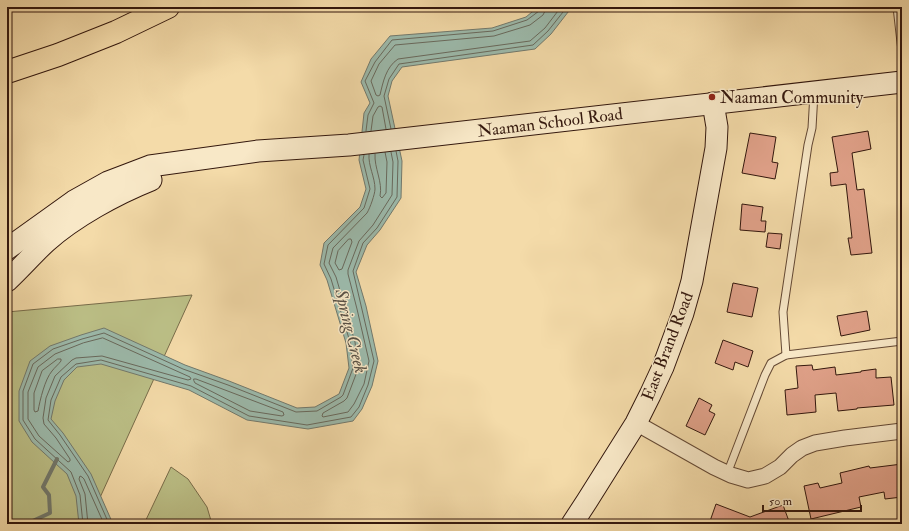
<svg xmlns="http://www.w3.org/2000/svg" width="909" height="531" font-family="'IM FELL Double Pica',serif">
	<rect width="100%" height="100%" fill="#f4dba9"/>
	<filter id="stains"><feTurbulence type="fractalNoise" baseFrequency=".005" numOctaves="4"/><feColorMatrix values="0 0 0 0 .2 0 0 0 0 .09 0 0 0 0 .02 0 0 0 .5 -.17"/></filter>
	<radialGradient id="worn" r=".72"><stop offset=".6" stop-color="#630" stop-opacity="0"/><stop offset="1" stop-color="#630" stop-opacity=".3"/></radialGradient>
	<!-- green -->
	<g fill="#bcc087" stroke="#786c4a">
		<path d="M192,295L88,524H7V312Z"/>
		<path d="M171,467L188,479L207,507L212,524H144Z"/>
	</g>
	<!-- water -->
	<path fill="#9cbbad" stroke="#72796d" d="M538,7H572L551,34L535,49L402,67L392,81L388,96L402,161L401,198L380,230L367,245L356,272L366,306L378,361L372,386L362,409L353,421L308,429L247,420L189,390L101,364L77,367L64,380L55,401L51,419L63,433L91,474L113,524H79L76,496L67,474L32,442L19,421V391L30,361L50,346L81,335L104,328L185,365L229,381L297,408L315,407L339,394L349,368L346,343L327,280L320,265L324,243L360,207L366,189L359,160L364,113L370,103L361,82L371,59L390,36L492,28L526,17Z"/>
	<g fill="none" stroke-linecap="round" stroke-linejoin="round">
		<!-- shore -->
		<g stroke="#68695d" stroke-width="1">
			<path d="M545,7V11L543,15L530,25L494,36L395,45L379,64L371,81L376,95L378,96L380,95C383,82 386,67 398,59L530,41L545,28L561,7"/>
			<path d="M391,129L384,96L389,79L399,64L533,45L548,31L567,7"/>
			<path d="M366,131L368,115L374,103L365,81L375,62L392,40L493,31L527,20L539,11L540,7"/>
			<path d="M371,131L373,116L378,107L380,106L382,107L386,129"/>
			<path d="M369,154C368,166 375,177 375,189C375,194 370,208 367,213L333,248L329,263L336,277L355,342L358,369L347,398L344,401L323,413L322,416L323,417L348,412L354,404L364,384L369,361L357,309L348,274V270L359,241L373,225L392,195L393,162L391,152"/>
			<path d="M375,154C374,168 383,182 380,196L382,198L386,193L387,162L385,152"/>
			<path d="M349,239H351L352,242L342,269L339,270L335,263L338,251Z"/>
			<path d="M103,338L190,377L191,379L188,380L102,356L76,358L72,360L55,376L46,398L43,418L44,424L56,438L70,459V461L68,462L39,436L28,419V392L38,367L55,354L83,343Z"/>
			<path d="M58,359H61V361C58,365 55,367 52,371C45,379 40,400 38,411L35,412L34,410V393L42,371Z"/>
			<path d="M194,379H196L283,412L284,415L282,416L250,411L195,383L194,381Z"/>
			<path d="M83,524L80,495L71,472L35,439L23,420V391L33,364L53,349L82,339L104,333L183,369L228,385L296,412L317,411L341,397L343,395L353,368L350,342L331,279L324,264L328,245L364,208L370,189L363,160L364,155"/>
			<path d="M88,524L85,494L79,479L80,476L82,477L84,479L104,524"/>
			<path d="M109,524L88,476L60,435L48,420L51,400L61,377L76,364L101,360L191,386L249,416L307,425L351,417L359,407L368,385L374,361L353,271L363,243L377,228L397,197L398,161L396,151"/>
		</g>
		<!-- stream -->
		<path stroke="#72796d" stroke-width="4" d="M26,524L50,513L49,495L43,487L57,459"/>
	</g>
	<!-- building -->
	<g fill="#e0a189" stroke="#33170d">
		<path d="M868,131L871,149L852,153L857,190L864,189L872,253L851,255L848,238H852L846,184L831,186L830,173L838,172L832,137Z"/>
		<path d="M750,133L776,137L772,162L778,163L775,179L742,173Z"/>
		<path d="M742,204L763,207L761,221H766L765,232L740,230Z"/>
		<path d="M768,233L782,234L780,249L766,247Z"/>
		<path d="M733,283L758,288L752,317L727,312Z"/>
		<path d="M867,311L870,330L841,336L837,316Z"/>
		<path d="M723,340L753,351L748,367L735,362L733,370L715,363Z"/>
		<path d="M812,365L813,370L835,367L836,375L861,372V371L876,369V378L891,377L894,405L857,408V409L838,411L836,393L815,395L816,412L787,415L785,390L798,388L796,366Z"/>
		<path d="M699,398L712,405L709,411L715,414L705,435L686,426Z"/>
		<path d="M902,464V488H900L902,497L885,499L884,492L859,497L861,507L811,519L804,486L818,483L820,488L842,483L840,473L869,466L870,468Z"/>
		<path d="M716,504L750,517L783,505L790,524H709Z"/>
	</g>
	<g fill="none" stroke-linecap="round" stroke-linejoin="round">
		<defs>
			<g id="lane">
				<path d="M897,7L902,51"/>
				<path d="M786,355L783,312L808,145L812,128L814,93"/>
				<path d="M727,474L765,375L771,363L786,355L902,341"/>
			</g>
			<path id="street" d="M636,423L714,467L731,475L748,480L765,476L780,467L792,455L802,448L815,443L845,438L902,431"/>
			<g id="secondary">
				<path d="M7,249L74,201L108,182L150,166L258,151L349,145L902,82"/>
				<path d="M7,281C21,268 33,254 46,242C74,217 116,194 151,180"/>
				<path d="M572,524L587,501L636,423L650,395L663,367L683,313L692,281L716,148L717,127L713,103"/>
			</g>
			<path id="highway" d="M7,72L58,55L116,32L168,7"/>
		</defs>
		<!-- lane casing -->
		<use href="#lane" stroke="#634834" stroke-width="9"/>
		<!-- street casing -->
		<use href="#street" stroke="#634834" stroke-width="17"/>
		<!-- secondary casing -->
		<use href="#secondary" stroke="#33170d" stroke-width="23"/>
		<!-- highway casing -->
		<use href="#highway" stroke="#33170d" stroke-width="24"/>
		<!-- lane -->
		<use href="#lane" stroke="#f8e8c7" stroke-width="7"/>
		<!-- street -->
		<use href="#street" stroke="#f8e8c7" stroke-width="15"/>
		<!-- secondary -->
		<use href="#secondary" stroke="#f8e8c7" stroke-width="21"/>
		<!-- highway -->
		<use href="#highway" stroke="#f4dba9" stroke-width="22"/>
	</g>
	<!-- markers -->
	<circle fill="#8f2418" stroke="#f8e8c7" stroke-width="1.5" cx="712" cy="97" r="4"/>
	<g text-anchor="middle" stroke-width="3" stroke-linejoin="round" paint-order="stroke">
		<!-- poi labels -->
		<g font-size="17" fill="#33170d" stroke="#f8e8c7" text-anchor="start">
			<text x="720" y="103">Naaman Community</text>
		</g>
		<!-- street labels -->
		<g font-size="17" fill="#33170d" stroke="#f8e8c7">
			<text transform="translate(550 122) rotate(-7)" y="6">Naaman School Road</text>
			<text transform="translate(667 346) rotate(-69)" y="6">East Brand Road</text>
		</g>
		<!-- water labels -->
		<g font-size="18" font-style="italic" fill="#585045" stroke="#f8e8c7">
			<text transform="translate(351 331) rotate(76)" y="6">Spring Creek</text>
		</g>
	</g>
	<!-- margin -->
	<rect width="909" height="531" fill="none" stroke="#f4dba9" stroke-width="24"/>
	<rect x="8" y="8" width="893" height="515" fill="none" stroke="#33170d" stroke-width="2"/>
	<rect x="12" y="12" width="885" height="507" fill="none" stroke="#33170d"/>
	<!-- scale -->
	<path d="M763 505v6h98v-6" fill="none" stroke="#33170d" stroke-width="2"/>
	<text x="769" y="505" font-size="12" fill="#33170d" stroke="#f8e8c7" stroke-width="3" paint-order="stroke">50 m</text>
	<rect width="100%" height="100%" filter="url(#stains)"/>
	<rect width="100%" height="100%" fill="url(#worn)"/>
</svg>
